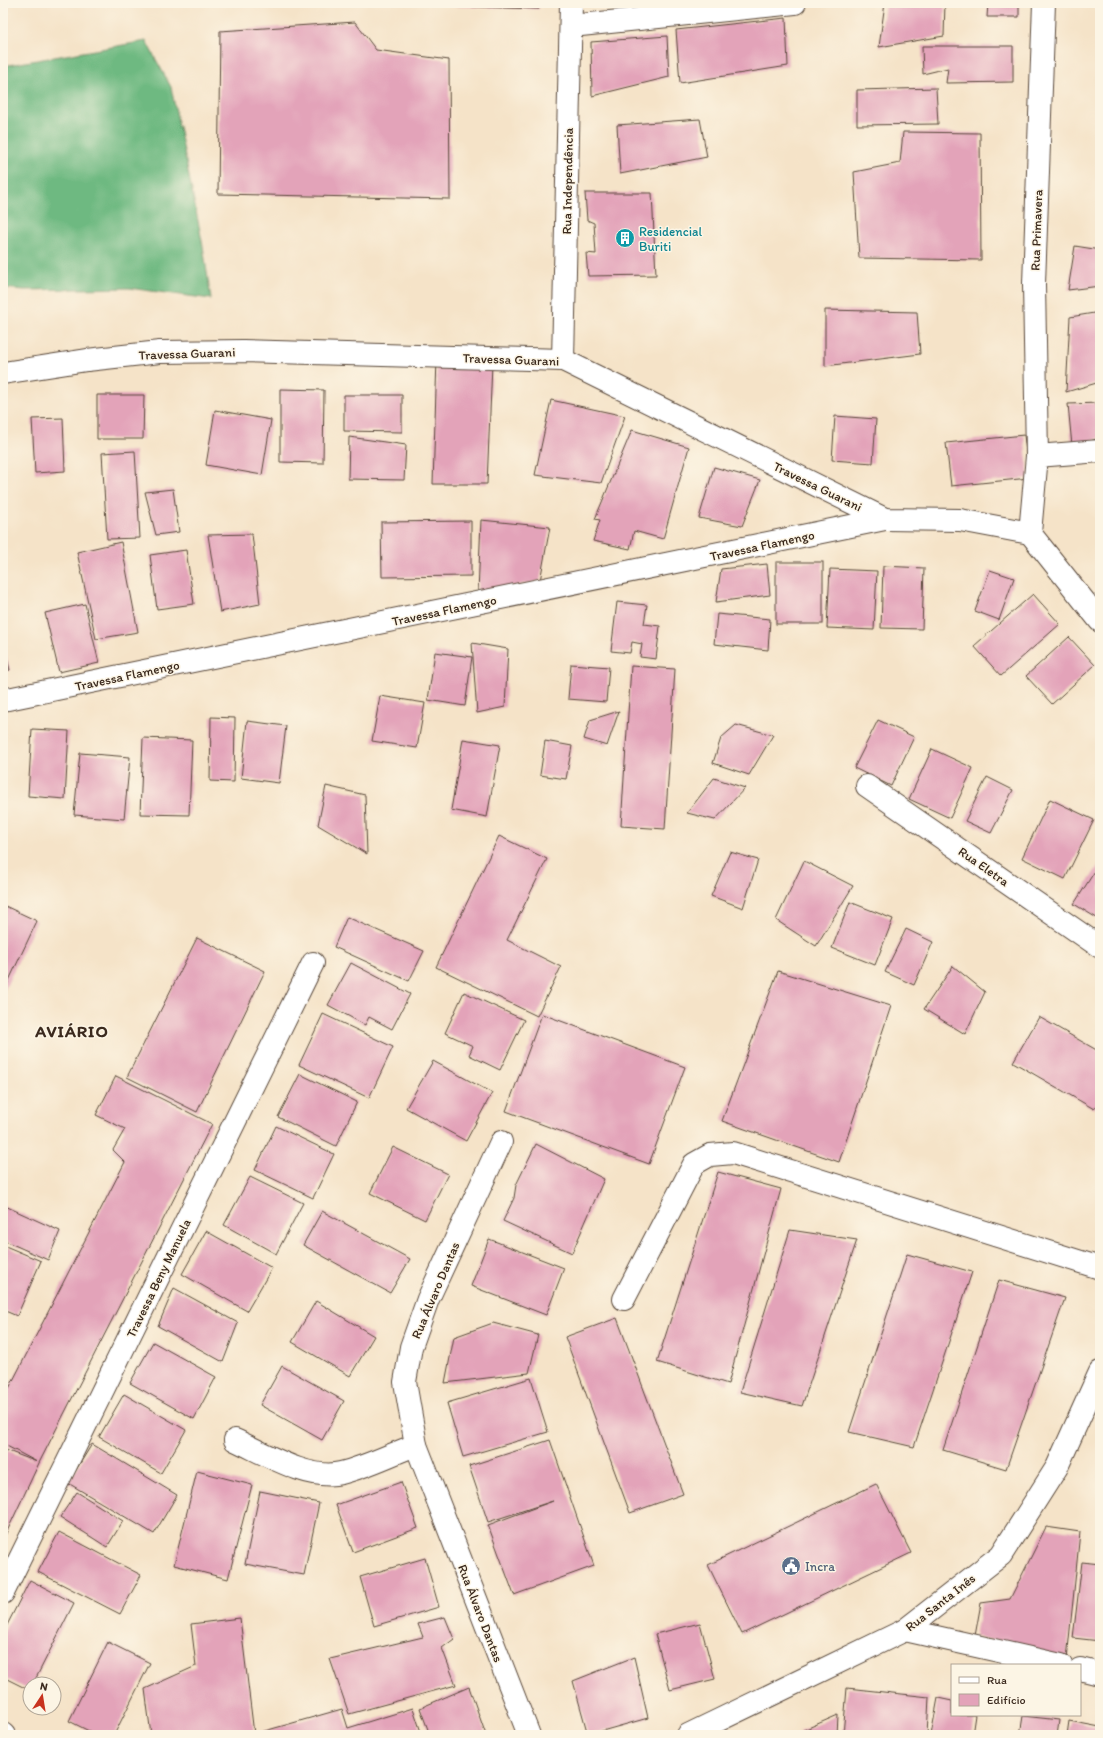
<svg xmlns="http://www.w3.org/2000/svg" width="1103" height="1738" font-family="Itim,sans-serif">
	<rect width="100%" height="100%" fill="#fcf5e5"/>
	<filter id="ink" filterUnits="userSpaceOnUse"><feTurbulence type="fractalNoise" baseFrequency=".025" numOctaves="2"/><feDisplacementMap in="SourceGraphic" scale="8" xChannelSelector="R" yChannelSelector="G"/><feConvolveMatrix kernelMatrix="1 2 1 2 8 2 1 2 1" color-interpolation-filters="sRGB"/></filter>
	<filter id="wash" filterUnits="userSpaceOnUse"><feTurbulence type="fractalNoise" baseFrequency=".012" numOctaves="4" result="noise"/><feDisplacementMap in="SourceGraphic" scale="16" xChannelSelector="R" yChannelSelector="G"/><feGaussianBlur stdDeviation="0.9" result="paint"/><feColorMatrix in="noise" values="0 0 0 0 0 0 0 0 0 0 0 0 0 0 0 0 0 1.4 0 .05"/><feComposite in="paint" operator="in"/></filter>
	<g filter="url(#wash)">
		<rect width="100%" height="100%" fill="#f5e3c8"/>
		<!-- forest -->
		<path fill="#6eb981" stroke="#547250" d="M146,41L171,87L203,246L211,299L129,288L25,290L3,288V66Z"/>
		<g id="blocks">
			<!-- building -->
			<g fill="#e3a3b9">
				<path d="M447,3H539V9L447,6Z"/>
				<path d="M885,3H945L944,36L879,47Z"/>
				<path d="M988,3H1019V17H987Z"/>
				<path d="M786,18L788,66L680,83L676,30Z"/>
				<path d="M355,22L376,50L449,60L450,199L218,194L220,31Z"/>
				<path d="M667,36L669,77L592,96L591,42Z"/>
				<path d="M922,46H1013V82L946,83L948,68L923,74Z"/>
				<path d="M936,88L938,124L857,125V90Z"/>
				<path d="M700,119L707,157L620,174L617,125Z"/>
				<path d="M903,132L980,133L981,260L859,258L854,172L900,163Z"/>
				<path d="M585,193H652L656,275L588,276L586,253L596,254L594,223L587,220Z"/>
				<path d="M1075,246L1100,250V286L1068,290Z"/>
				<path d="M825,310L917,312L920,354L825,366Z"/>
				<path d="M1100,312V382L1066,392L1070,317Z"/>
				<path d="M437,358L492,364L487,484H433Z"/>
				<path d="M280,389L324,390L323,463L280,462Z"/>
				<path d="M97,395H144L143,439H97Z"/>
				<path d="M344,395H402V432L344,431Z"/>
				<path d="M551,400L625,416L601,483L535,475Z"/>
				<path d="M1100,403V438L1072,446L1068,404Z"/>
				<path d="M215,410L271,420L262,475L206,465Z"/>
				<path d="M835,416L876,419L873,463L832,460Z"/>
				<path d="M63,418L65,471L35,473L32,419Z"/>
				<path d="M632,430L689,447L663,539L634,531L630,549L593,541L600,520L595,519Z"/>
				<path d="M1024,435L1029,478L951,486L946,443Z"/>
				<path d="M349,437L406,445L404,480L348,479Z"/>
				<path d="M135,451L140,538L107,539L102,453Z"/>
				<path d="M714,467L760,480L742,526L699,518Z"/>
				<path d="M173,489L179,532L156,535L145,492Z"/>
				<path d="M481,520L550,527L540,581L478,593Z"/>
				<path d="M471,521V576L382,577L381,522Z"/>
				<path d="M252,534L260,604L220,612L208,535Z"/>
				<path d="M121,542L138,632L96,639L77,552Z"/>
				<path d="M186,550L194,604L157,609L150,555Z"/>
				<rect x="776" y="562" width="47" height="62"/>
				<path d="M767,564L770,595L716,602L721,569Z"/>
				<path d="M883,566L924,568L922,629L881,628Z"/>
				<path d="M830,569L877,571L874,630L827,628Z"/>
				<path d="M990,570L1014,578L999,620L975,611Z"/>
				<path d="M1033,594L1060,624L1001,676L974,646Z"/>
				<path d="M617,602L647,605L644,624L660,626L656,659L640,657L642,644L632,642L630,653L611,651Z"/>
				<path d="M85,604L99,663L59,672L45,613Z"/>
				<path d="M717,614L770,619L768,650L714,644Z"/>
				<path d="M1069,637L1095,665L1052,704L1026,676Z"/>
				<path d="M3,643L10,670L3,672Z"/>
				<path d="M472,643L508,649L505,707L477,713Z"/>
				<path d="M435,652L472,657L465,706L428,700Z"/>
				<path d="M571,664L609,667L606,702L568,699Z"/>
				<path d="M631,666L675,669L665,829L621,826Z"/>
				<path d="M380,696L425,703L417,748L372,741Z"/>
				<path d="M619,711L607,746L584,739L590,720Z"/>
				<path d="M211,717L235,718L234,782L210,781Z"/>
				<path d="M878,720L914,737L891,786L854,768Z"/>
				<path d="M247,721L286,726L279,783L241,778Z"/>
				<path d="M736,725L773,735L749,775L713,763L721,738Z"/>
				<path d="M32,729L69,731L65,799L28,796Z"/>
				<path d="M143,738L192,740L189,815L140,814Z"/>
				<path d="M463,739L500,745L487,817L451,810Z"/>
				<path d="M545,741L572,746L566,779L540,775Z"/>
				<path d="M932,749L973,768L950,818L909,799Z"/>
				<path d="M80,753L130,757L124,819L74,815Z"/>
				<path d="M987,777L1013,790L991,833L965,821Z"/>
				<path d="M714,778L745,788L715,820L687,813Z"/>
				<path d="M326,786L365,795L367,854L318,825Z"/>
				<path d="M1050,799L1094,820L1065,879L1022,858Z"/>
				<path d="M499,836L547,859L507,940L561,967L537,1016L436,967Z"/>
				<path d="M730,852L758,860L743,908L711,896Z"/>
				<path d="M804,861L853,886L816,946L776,920Z"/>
				<path d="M1100,863V920L1074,904Z"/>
				<path d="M850,902L893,919L875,965L832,948Z"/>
				<path d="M3,905L37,921L3,993Z"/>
				<path d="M347,917L424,951L409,981L334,947Z"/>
				<path d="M906,929L933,942L914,985L885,972Z"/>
				<path d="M197,938L265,971L197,1112L127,1077Z"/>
				<path d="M351,963L410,994L392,1029L369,1017L365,1025L328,1005Z"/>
				<path d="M953,966L985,992L965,1034L924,1009Z"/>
				<path d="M778,971L891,1006L839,1162L722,1121Z"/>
				<path d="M464,992L524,1020L500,1070L469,1055L473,1046L445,1033Z"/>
				<path d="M323,1014L393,1047L369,1098L299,1065Z"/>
				<path d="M542,1014L685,1067L649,1164L506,1111Z"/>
				<path d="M1039,1017L1100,1052V1098L1094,1109L1013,1062Z"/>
				<path d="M433,1061L492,1093L466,1141L406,1108Z"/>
				<path d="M300,1074L357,1102L336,1146L278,1117Z"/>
				<path d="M116,1076L212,1124L39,1463L3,1540V1449L37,1462L3,1444V1400L125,1162L113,1150L125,1129L96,1115Z"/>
				<path d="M276,1126L334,1154L313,1198L255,1170Z"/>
				<path d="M536,1144L604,1179L572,1253L503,1221L514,1198L516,1185Z"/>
				<path d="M393,1147L448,1174L425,1220L370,1193Z"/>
				<path d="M718,1172L781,1189L728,1384L657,1362Z"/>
				<path d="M250,1177L303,1203L276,1254L224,1225Z"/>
				<path d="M3,1205L60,1231L48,1260L3,1240Z"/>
				<path d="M322,1211L410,1259L390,1293L303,1245Z"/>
				<path d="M790,1230L857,1240L802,1406L740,1392Z"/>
				<path d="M206,1231L272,1268L247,1311L182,1274Z"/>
				<path d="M489,1239L564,1268L546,1315L471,1286Z"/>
				<path d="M3,1245L41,1261L17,1316L3,1310Z"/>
				<path d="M907,1254L972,1272L914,1447L849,1432Z"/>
				<path d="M999,1280L1065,1298L1006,1469L943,1450Z"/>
				<path d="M174,1288L238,1323L223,1362L158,1326Z"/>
				<path d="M316,1301L374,1336L350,1376L292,1342Z"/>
				<path d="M617,1318L683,1494L630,1513L565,1337Z"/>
				<path d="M493,1323L538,1335L529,1373L445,1383L454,1337Z"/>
				<path d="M153,1342L216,1377L194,1419L130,1383Z"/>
				<path d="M282,1366L344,1401L322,1440L260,1405Z"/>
				<path d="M531,1378L548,1432L463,1457L447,1403Z"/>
				<path d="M124,1394L186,1430L161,1473L99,1437Z"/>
				<path d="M550,1440L594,1566L514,1595L488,1525L553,1501L488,1522L469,1466Z"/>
				<path d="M92,1444L177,1495L154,1534L68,1483Z"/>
				<path d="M197,1471L252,1485L228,1579L174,1565Z"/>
				<path d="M401,1482L418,1528L353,1552L336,1505Z"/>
				<path d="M876,1484L911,1553L742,1634L708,1565Z"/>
				<path d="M260,1491L319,1503L304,1575L245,1564Z"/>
				<path d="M77,1492L123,1521L107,1547L60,1517Z"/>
				<path d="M1046,1527L1080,1532L1067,1659L975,1636L981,1603L1010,1599Z"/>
				<path d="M59,1532L141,1575L120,1614L38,1572Z"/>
				<path d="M425,1558L439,1607L374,1626L360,1577Z"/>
				<path d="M1082,1562L1100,1564V1641L1073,1638Z"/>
				<path d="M30,1580L74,1603L33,1684H30L29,1690L3,1677V1633Z"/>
				<path d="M445,1617L454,1639L442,1648L456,1685L349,1714L330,1659L423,1637L418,1624Z"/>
				<path d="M240,1618L254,1734L342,1709L348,1728L413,1708L422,1735H151L145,1689L196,1666L191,1624Z"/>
				<path d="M700,1623L715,1679L670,1690L655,1634Z"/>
				<path d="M108,1642L150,1663L114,1735H97L69,1721Z"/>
				<path d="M634,1657L648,1718L588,1735L573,1681Z"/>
				<path d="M469,1687L486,1735H430L420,1708Z"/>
				<path d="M847,1688L929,1697L927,1735H843Z"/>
				<path d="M938,1698L952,1701V1715H975L972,1735H931Z"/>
				<path d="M838,1715L837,1735H800L799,1732Z"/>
				<path d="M1023,1716L1059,1720L1057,1735H1020Z"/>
				<path d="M1069,1721L1100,1727V1735H1067Z"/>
			</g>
		</g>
	</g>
	<g filter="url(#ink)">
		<use href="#blocks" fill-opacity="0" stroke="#574638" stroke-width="1"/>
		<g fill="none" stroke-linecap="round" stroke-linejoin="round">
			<defs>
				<g id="minor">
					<path d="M571,26L795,3"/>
					<path d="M563,360L571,3"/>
					<path d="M3,373L87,360L160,352L243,351L563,360L885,519L960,520L1030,533L1037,456L1100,451"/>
					<path d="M1037,456L1034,284L1044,3"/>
					<path d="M1030,533L1100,621"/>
					<path d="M3,700L885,519"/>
					<path d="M867,786L1100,947"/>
					<path d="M501,1142L428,1299L411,1347L405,1382L416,1445L529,1735"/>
					<path d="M624,1299L694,1164L710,1155L733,1153L1100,1268"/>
					<path d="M235,1440C264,1453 308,1481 341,1473C366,1467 391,1454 416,1445"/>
					<path d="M3,1593L313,963"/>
					<path d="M905,1630L1061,1665"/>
					<path d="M1080,1669L1100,1674"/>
					<path d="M3,1734L4,1735"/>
					<path d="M688,1735L905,1630L1001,1555L1057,1467L1100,1372"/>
				</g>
			</defs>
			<!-- minor casing -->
			<use href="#minor" stroke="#574638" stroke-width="24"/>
			<!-- minor -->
			<use href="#minor" stroke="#fff" stroke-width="22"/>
		</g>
	</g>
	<!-- icons -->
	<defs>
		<symbol id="building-disc" viewBox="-11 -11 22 22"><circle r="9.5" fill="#0f9aa8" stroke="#fcf5e5"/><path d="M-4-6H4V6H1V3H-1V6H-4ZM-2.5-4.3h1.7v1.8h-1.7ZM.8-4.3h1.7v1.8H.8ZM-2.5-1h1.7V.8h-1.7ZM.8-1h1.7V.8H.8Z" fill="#fff"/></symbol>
		<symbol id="civic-disc" viewBox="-11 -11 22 22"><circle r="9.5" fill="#5c6f8a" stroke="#fcf5e5"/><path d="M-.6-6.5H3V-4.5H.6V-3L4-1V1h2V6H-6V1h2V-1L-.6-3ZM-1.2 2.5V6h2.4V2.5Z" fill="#fff"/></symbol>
	</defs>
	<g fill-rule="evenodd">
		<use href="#building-disc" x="614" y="227" width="22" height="22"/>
		<use href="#civic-disc" x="780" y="1555" width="22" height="22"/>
	</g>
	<g text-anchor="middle" stroke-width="3" stroke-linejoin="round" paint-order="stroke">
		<!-- street labels -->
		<g font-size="13" fill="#3b2a1e" stroke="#fcf5e5">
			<text transform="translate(567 181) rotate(-89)" y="5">Rua Independência</text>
			<text transform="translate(1036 230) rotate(-88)" y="5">Rua Primavera</text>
			<text transform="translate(187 353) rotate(-2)" y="5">Travessa Guarani</text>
			<text transform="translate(511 359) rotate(2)" y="5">Travessa Guarani</text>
			<text transform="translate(818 486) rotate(26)" y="5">Travessa Guarani</text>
			<text transform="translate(762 545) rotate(-12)" y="5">Travessa Flamengo</text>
			<text transform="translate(444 610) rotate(-12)" y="5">Travessa Flamengo</text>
			<text transform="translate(127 675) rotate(-12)" y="5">Travessa Flamengo</text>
			<text transform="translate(984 866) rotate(35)" y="5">Rua Eletra</text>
			<text transform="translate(158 1278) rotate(-64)" y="5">Travessa Beny Manuela</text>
			<text transform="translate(435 1290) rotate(-67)" y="5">Rua Álvaro Dantas</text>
			<text transform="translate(940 1602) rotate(-38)" y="5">Rua Santa Inês</text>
			<text transform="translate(481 1613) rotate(69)" y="5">Rua Álvaro Dantas</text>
		</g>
		<!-- culture labels -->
		<g font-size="13" fill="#0d838f" stroke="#fcf5e5" text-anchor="start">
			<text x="639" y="236">Residencial<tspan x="639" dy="15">Buriti</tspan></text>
		</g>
		<!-- service labels -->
		<g font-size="13" fill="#4e5e75" stroke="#fcf5e5" text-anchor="start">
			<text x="805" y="1571">Incra</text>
		</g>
		<!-- district labels -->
		<g font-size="17" font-weight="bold" letter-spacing="1" fill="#3b2a1e" stroke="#fcf5e5">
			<text x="72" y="1037">AVIÁRIO</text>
		</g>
	</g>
	<!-- margin -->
	<rect width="1103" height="1738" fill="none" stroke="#fcf5e5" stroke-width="16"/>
	<!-- legend -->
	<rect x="951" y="1664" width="130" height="52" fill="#fcf5e5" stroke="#afa495"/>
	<rect x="959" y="1677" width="20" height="6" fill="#ffffff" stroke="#afa495"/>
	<text x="987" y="1684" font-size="12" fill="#3b2a1e">Rua</text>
	<rect x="959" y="1694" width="20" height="12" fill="#e3a3b9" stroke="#afa495"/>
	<text x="987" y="1704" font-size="12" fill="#3b2a1e">Edifício</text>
	<!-- north arrow -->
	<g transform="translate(42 1696) rotate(12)"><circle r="19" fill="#fcf5e5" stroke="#afa495"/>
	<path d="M0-3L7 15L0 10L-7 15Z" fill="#c8321e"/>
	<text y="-6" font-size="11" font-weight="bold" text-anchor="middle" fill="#3b2a1e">N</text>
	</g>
</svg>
